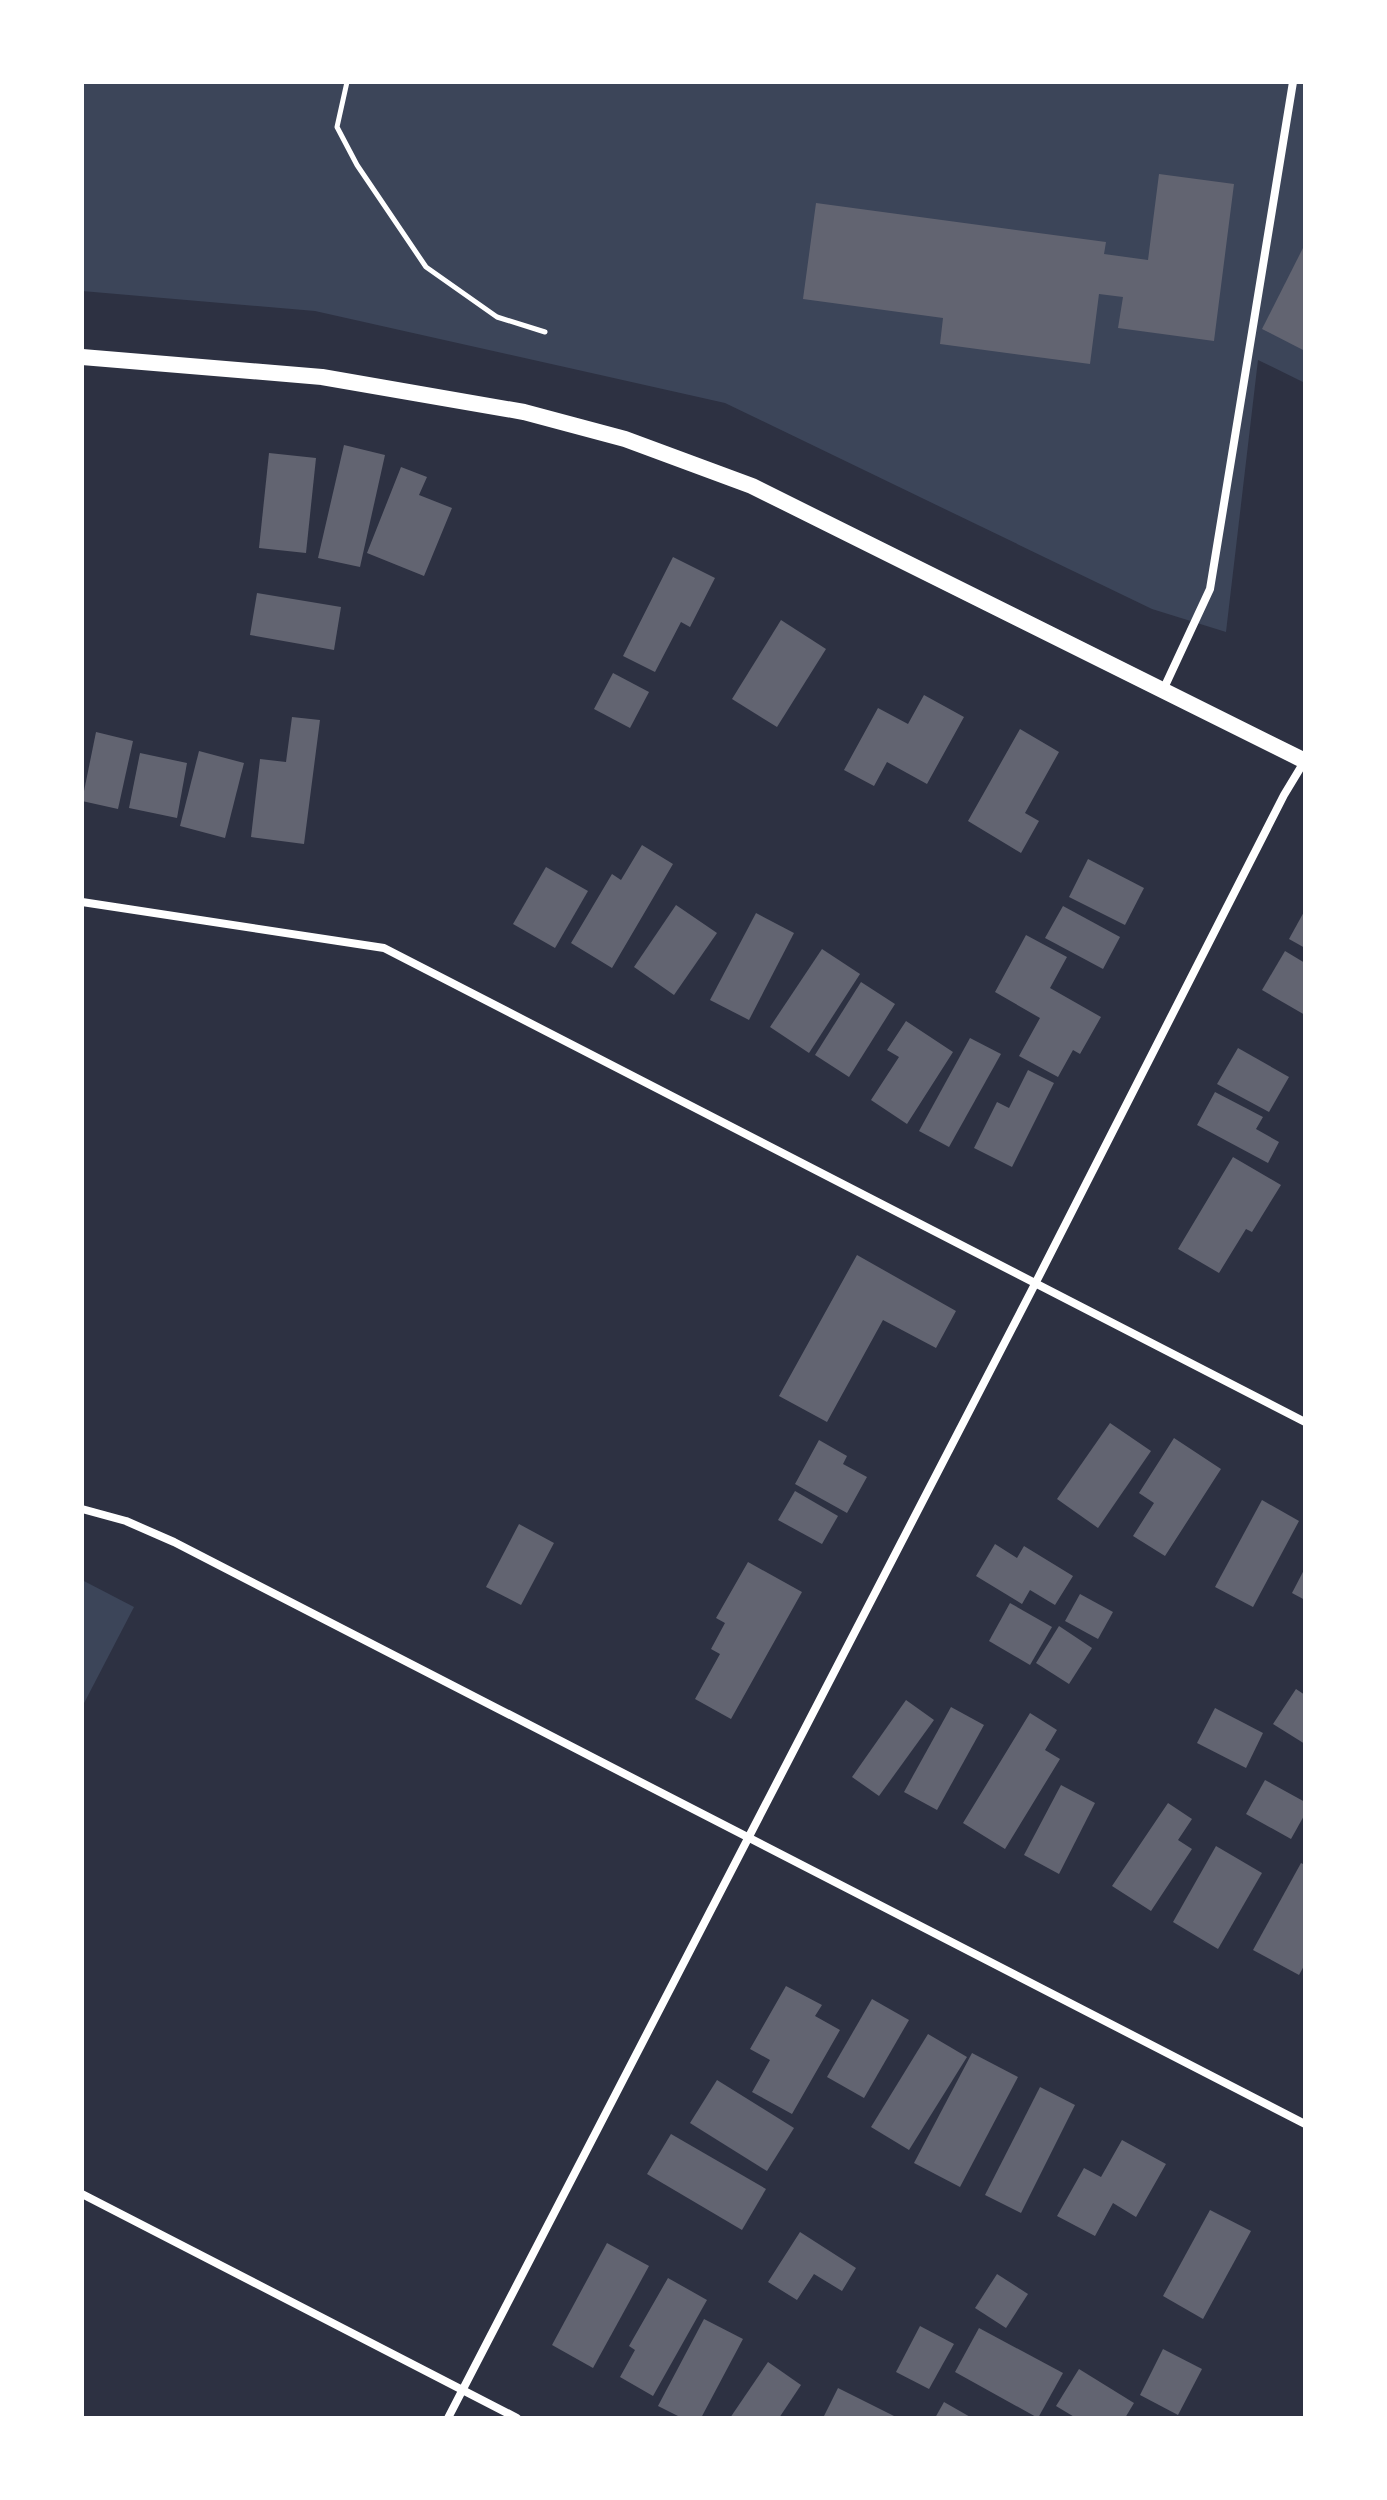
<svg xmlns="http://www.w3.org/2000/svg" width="1387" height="2500" font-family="Poppins,sans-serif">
	<rect width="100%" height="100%" fill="#2d3142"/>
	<!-- green -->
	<g fill="#3c4559">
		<path d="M82,82H1305V383L1258,360L1226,632L1152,609L725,403L315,311L82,291Z"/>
		<path d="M82,1580L134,1607L82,1707Z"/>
	</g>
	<!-- building -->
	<g fill="#626471">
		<path d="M1159,174L1234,184L1214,341L1118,328L1123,297L1099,294L1090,364L940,344L943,318L803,299L816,203L1106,242L1104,254L1148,260Z"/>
		<path d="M1305,244V351L1262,329Z"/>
		<path d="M344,445L385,455L360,567L318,558Z"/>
		<path d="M269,453L316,458L306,553L259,548Z"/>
		<path d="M401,467L427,477L419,495L452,508L424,576L367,553Z"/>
		<path d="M673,557L715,578L690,627L681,622L655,672L623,656Z"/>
		<path d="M257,593L341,607L334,650L250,635Z"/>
		<path d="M781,620L826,649L777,727L732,699Z"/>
		<path d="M613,673L649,692L630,728L594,709Z"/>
		<path d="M924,695L964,717L927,784L887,762L874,786L844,770L878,708L908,724Z"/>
		<path d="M292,717L320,720L304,844L251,837L260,759L286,762Z"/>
		<path d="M1020,729L1059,752L1025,813L1039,821L1021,853L968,821Z"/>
		<path d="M96,732L133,741L118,809L82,801Z"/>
		<path d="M199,751L244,763L225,838L180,826Z"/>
		<path d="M140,753L187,763L177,818L129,808Z"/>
		<path d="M642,845L673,864L612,968L571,943L612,874L621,880Z"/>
		<path d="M1088,859L1144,888L1125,925L1069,897Z"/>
		<path d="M546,867L588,891L555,948L513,924Z"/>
		<path d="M676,905L717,933L674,995L634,967Z"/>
		<path d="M1063,906L1120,937L1103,969L1045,938Z"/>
		<path d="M1305,910V948L1289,939Z"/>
		<path d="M756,913L794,933L749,1020L710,1000Z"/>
		<path d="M1026,935L1067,957L1050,988L1101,1017L1080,1054L1073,1050L1058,1077L1019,1056L1040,1018L995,992Z"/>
		<path d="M822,949L860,974L809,1053L770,1027Z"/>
		<path d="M1285,951L1305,963V1015L1262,990Z"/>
		<path d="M861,982L895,1004L849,1077L815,1055Z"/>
		<path d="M906,1021L953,1052L907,1124L871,1100L899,1057L887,1050Z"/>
		<path d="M970,1038L1001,1054L949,1147L919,1131Z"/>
		<path d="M1238,1048L1289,1077L1269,1112L1217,1084Z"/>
		<path d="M1028,1070L1054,1083L1012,1167L974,1148L997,1102L1009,1108Z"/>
		<path d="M1215,1092L1263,1117L1256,1129L1279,1142L1268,1163L1197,1125Z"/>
		<path d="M1233,1157L1281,1185L1252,1232L1246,1229L1219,1273L1178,1249Z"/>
		<path d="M857,1255L956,1311L936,1348L883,1320L827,1422L779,1396Z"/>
		<path d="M1110,1423L1151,1451L1098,1528L1057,1499Z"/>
		<path d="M1174,1438L1221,1469L1165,1556L1133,1536L1154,1503L1139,1493Z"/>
		<path d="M819,1440L847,1456L843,1464L867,1477L847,1513L795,1484Z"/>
		<path d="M795,1491L838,1516L822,1544L778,1520Z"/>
		<path d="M1262,1500L1299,1521L1253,1607L1215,1587Z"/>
		<path d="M519,1524L554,1543L521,1605L486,1587Z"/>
		<path d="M995,1544L1017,1558L1024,1546L1073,1576L1055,1605L1030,1590L1022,1604L976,1576Z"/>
		<path d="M748,1562L802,1592L731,1719L695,1699L720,1654L711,1649L725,1623L716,1618Z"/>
		<path d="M1305,1568V1600L1292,1593Z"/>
		<path d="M1080,1594L1113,1612L1098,1639L1065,1621Z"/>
		<path d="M1010,1603L1052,1627L1030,1665L989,1641Z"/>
		<path d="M1059,1626L1092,1648L1069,1684L1036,1663Z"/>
		<path d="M1296,1689L1305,1695V1744L1273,1724Z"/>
		<path d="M906,1700L934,1720L879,1796L852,1777Z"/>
		<path d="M951,1707L984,1725L937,1810L904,1792Z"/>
		<path d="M1215,1708L1263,1733L1246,1768L1197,1743Z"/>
		<path d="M1030,1713L1057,1730L1045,1750L1060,1759L1005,1849L963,1823Z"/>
		<path d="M1265,1780L1305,1802V1814L1291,1839L1246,1814Z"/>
		<path d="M1061,1785L1095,1803L1059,1874L1024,1855Z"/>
		<path d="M1168,1803L1192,1819L1178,1840L1192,1849L1151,1911L1112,1886Z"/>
		<path d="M1216,1846L1262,1873L1218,1949L1173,1922Z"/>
		<path d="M1301,1863L1305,1865V1964L1299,1975L1253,1950Z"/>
		<path d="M786,1986L822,2005L815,2016L840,2030L792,2114L752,2092L770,2060L750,2049Z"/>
		<path d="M872,1999L909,2020L864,2098L827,2077Z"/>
		<path d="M928,2034L967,2057L909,2150L871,2127Z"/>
		<path d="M972,2053L1018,2077L960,2187L914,2163Z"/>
		<path d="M717,2080L794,2128L767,2171L690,2123Z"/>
		<path d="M1040,2087L1075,2105L1021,2213L985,2195Z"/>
		<path d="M671,2134L766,2189L742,2230L647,2174Z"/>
		<path d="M1122,2140L1166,2164L1136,2217L1113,2203L1095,2236L1057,2216L1084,2168L1101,2177Z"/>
		<path d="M1210,2210L1251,2231L1203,2319L1163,2296Z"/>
		<path d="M800,2232L856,2268L842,2291L814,2274L797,2300L768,2282Z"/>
		<path d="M607,2243L649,2266L593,2368L552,2345Z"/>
		<path d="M997,2274L1028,2294L1006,2328L975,2308Z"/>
		<path d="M668,2278L707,2300L653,2396L620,2377L635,2350L629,2346Z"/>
		<path d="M704,2319L743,2339L701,2418H682L658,2406Z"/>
		<path d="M920,2326L954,2344L929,2389L896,2372Z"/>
		<path d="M979,2328L1063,2373L1038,2418L955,2372Z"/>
		<path d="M1163,2349L1202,2369L1178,2415L1140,2395Z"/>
		<path d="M768,2362L801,2385L779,2418H730Z"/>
		<path d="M1079,2369L1134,2403L1125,2418H1076L1056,2406Z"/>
		<path d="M838,2388L898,2418H823Z"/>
		<path d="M944,2402L972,2418H935Z"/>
	</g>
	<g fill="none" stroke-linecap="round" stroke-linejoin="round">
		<!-- path -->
		<path stroke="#fff" stroke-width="5" d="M347,82L337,127L357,165L426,267L497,317L545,332"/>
		<!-- minor -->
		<g stroke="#fff" stroke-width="8">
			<path d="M1164,688L1210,589L1293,82"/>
			<path d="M82,902L384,948L1305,1422"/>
			<path d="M82,1509L126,1521L174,1542L1305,2124"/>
			<path d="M82,2194L517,2418"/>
			<path d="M448,2418L1035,1284L1284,795L1304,762"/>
		</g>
		<!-- secondary -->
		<path stroke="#fff" stroke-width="16" d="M82,357L322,377L524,412L625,439L752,486L1305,761"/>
	</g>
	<!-- border -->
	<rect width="1387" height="2500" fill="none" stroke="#ffffff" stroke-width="168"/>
</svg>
